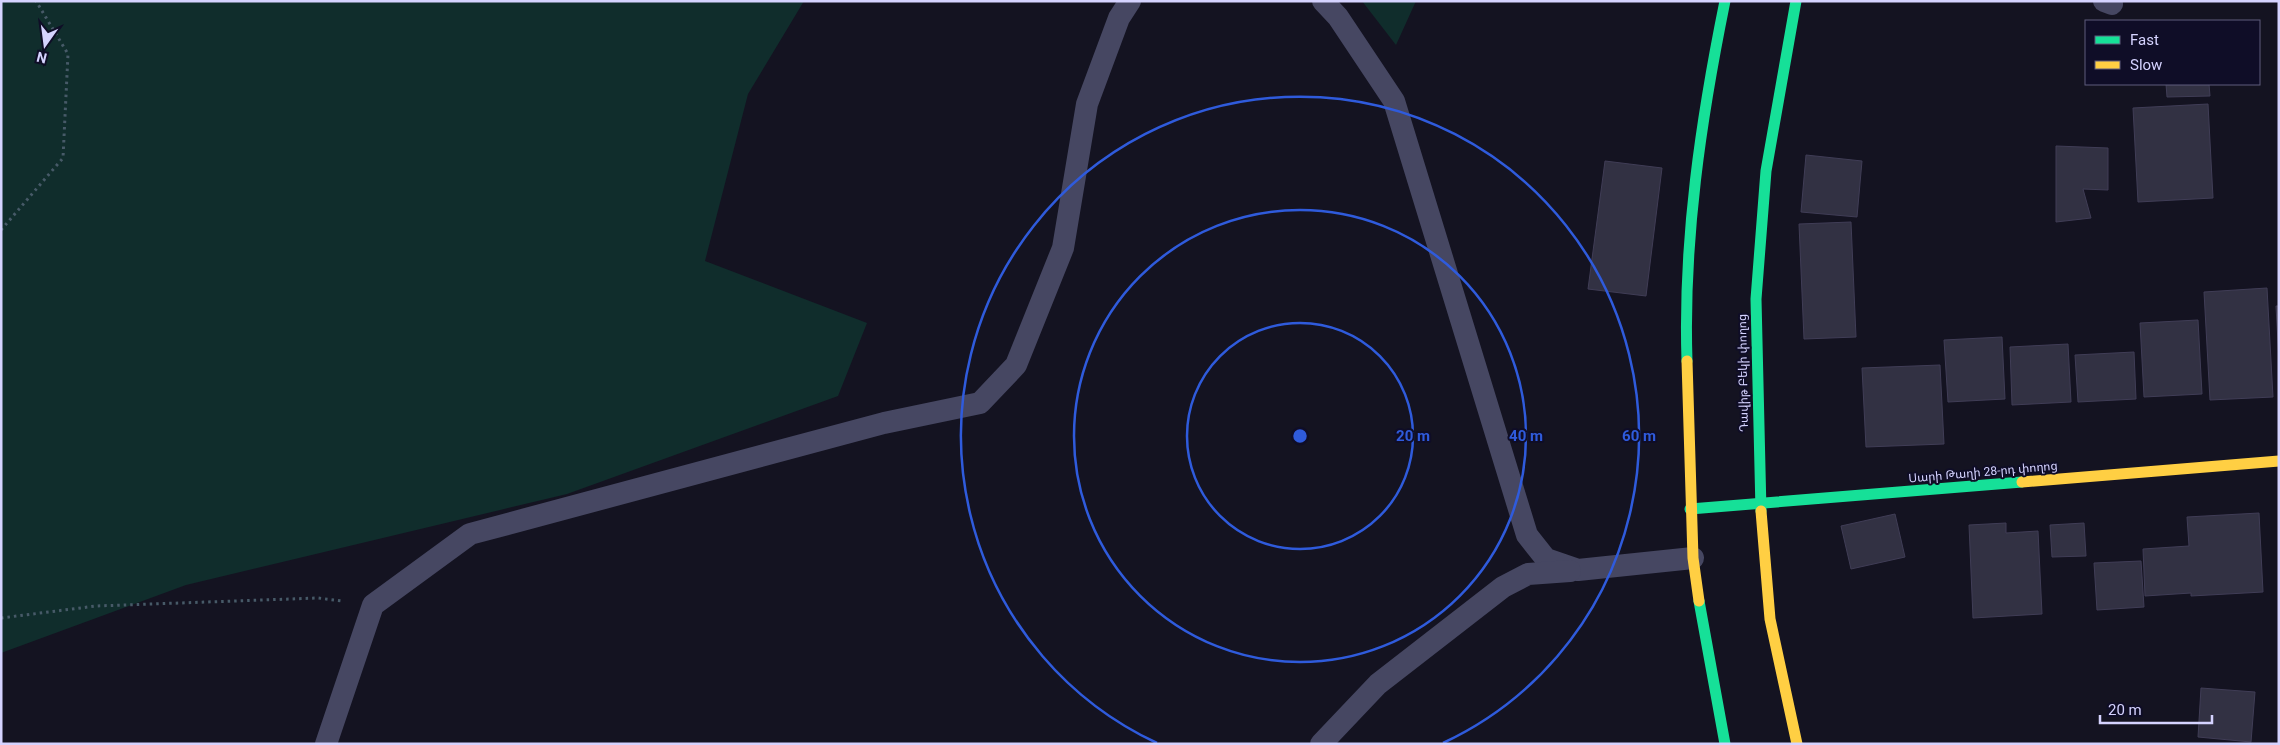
<svg xmlns="http://www.w3.org/2000/svg" width="2280" height="745" font-family="Roboto,'Noto Sans Armenian',sans-serif">
	<rect width="100%" height="100%" fill="#141321"/>
	<!-- green -->
	<g fill="#102d2c">
		<path d="M1,1H804L748,94L705,261L867,323L838,396L567,494L186,585L1,653Z"/>
		<path d="M1362,1H1416L1396,45Z"/>
	</g>
	<!-- building -->
	<g fill="#323143" stroke="#403d56">
		<path d="M2166,84H2209L2210,96L2167,97Z"/>
		<path d="M2208,104L2213,198L2138,202L2133,108Z"/>
		<path d="M2056,146L2108,148V190L2083,189L2091,218L2056,222Z"/>
		<path d="M1806,155L1862,161L1857,217L1801,212Z"/>
		<path d="M1605,161L1662,168L1646,296L1588,289Z"/>
		<path d="M1851,222L1856,337L1804,339L1799,224Z"/>
		<path d="M2267,288L2273,397L2210,400L2204,292Z"/>
		<path d="M2276,306H2279V361Z"/>
		<path d="M2198,320L2202,394L2144,397L2140,323Z"/>
		<path d="M2002,337L2005,399L1948,402L1944,340Z"/>
		<path d="M2068,344L2071,402L2012,405L2010,347Z"/>
		<path d="M2134,352L2136,399L2078,402L2075,355Z"/>
		<path d="M1940,365L1944,444L1866,447L1862,368Z"/>
		<path d="M2259,513L2263,592L2191,596V593L2145,596L2143,549L2189,546L2187,517Z"/>
		<path d="M1895,514L1905,557L1851,569L1841,526Z"/>
		<path d="M2006,523V533L2038,531L2042,614L1973,618L1969,525Z"/>
		<path d="M2084,523L2086,556L2052,557L2050,525Z"/>
		<path d="M2141,561L2144,607L2097,610L2094,563Z"/>
		<path d="M2201,688L2255,692L2251,742L2198,737Z"/>
	</g>
	<g fill="none" stroke-linecap="round" stroke-linejoin="round">
		<!-- path -->
		<g stroke="#475a68" stroke-width="3" stroke-dasharray="2.5 4" stroke-linecap="butt">
			<path d="M1,230L63,158L68,54L36,1"/>
			<path d="M1,618L96,606L318,598L342,601"/>
		</g>
		<!-- lane -->
		<g stroke="#464762" stroke-width="22">
			<path d="M1323,1L1338,17L1394,101L1527,535L1546,559L1578,570L1693,558"/>
			<path d="M2104,1L2112,4"/>
			<path d="M326,744L373,605L470,534L884,423L980,403L1016,365L1063,248L1087,104L1119,18L1130,1"/>
			<path d="M1321,744L1378,684L1503,587L1528,574L1570,571"/>
		</g>
		<!-- fast -->
		<g stroke="#16e098" stroke-width="11">
			<path d="M1687,361C1683,240 1701,119 1725,1"/>
			<path d="M1690,509L2022,482"/>
			<path d="M1761,511L1756,299L1766,171L1796,1"/>
			<path d="M1699,601L1725,744"/>
		</g>
		<!-- slow -->
		<g stroke="#ffcf43" stroke-width="11">
			<path d="M1687,361L1693,558L1699,601"/>
			<path d="M2022,482L2279,461"/>
			<path d="M1761,511L1770,619L1797,744"/>
		</g>
	</g>
	<!-- distance rings -->
	<g fill="none" stroke="#2f5bdc" stroke-width="2.5">
		<circle cx="1300" cy="436" r="113"/>
		<circle cx="1300" cy="436" r="226"/>
		<path d="M1157 743A339 339 0 1 1 1443 743"/>
	</g>
	<g text-anchor="middle" stroke-width="4" stroke-linejoin="round" paint-order="stroke">
		<!-- street labels -->
		<g font-size="12" fill="#d5d3ff" stroke="#0f0d27">
			<text transform="translate(1743 373) rotate(-91)" y="4">Դավիթ Բեկի փողոց</text>
			<text transform="translate(1983 472) rotate(-5)" y="4">Սարի Թաղի 28-րդ փողոց</text>
		</g>
	</g>
	<circle cx="1300" cy="436" r="8" fill="#2f5bdc" stroke="#0f0d27" stroke-width="2.5"/>
	<g font-size="15" text-anchor="middle" font-weight="bold" fill="#2f5bdc" stroke="#0f0d27" stroke-width="4" stroke-linejoin="round" paint-order="stroke">
		<text x="1413" y="441">20 m</text>
		<text x="1526" y="441">40 m</text>
		<text x="1639" y="441">60 m</text>
	</g>
	<!-- border -->
	<rect width="2280" height="745" fill="none" stroke="#d5d3ff" stroke-width="5"/>
	<!-- legend -->
	<rect x="2085" y="20" width="175" height="65" fill="#0f0d27" stroke="#5e5c7d"/>
	<rect x="2095" y="36" width="25" height="8" fill="#16e098" stroke="#5e5c7d"/>
	<text x="2130" y="45" font-size="15" fill="#d5d3ff">Fast</text>
	<rect x="2095" y="61" width="25" height="8" fill="#ffcf43" stroke="#5e5c7d"/>
	<text x="2130" y="70" font-size="15" fill="#d5d3ff">Slow</text>
	<!-- north arrow -->
	<g transform="translate(45 45) rotate(194)" stroke="#0f0d27" stroke-width="4" paint-order="stroke">
	<path d="M0-4L9 19L0 12L-9 19Z" fill="#d5d3ff"/>
	<text y="-8" font-size="14" font-weight="bold" text-anchor="middle" fill="#d5d3ff">N</text>
	</g>
	<!-- scale -->
	<path d="M2100 715v8h112v-8" fill="none" stroke="#d5d3ff" stroke-width="2.5"/>
	<text x="2108" y="715" font-size="15" fill="#d5d3ff" stroke="#0f0d27" stroke-width="4" paint-order="stroke">20 m</text>
</svg>
